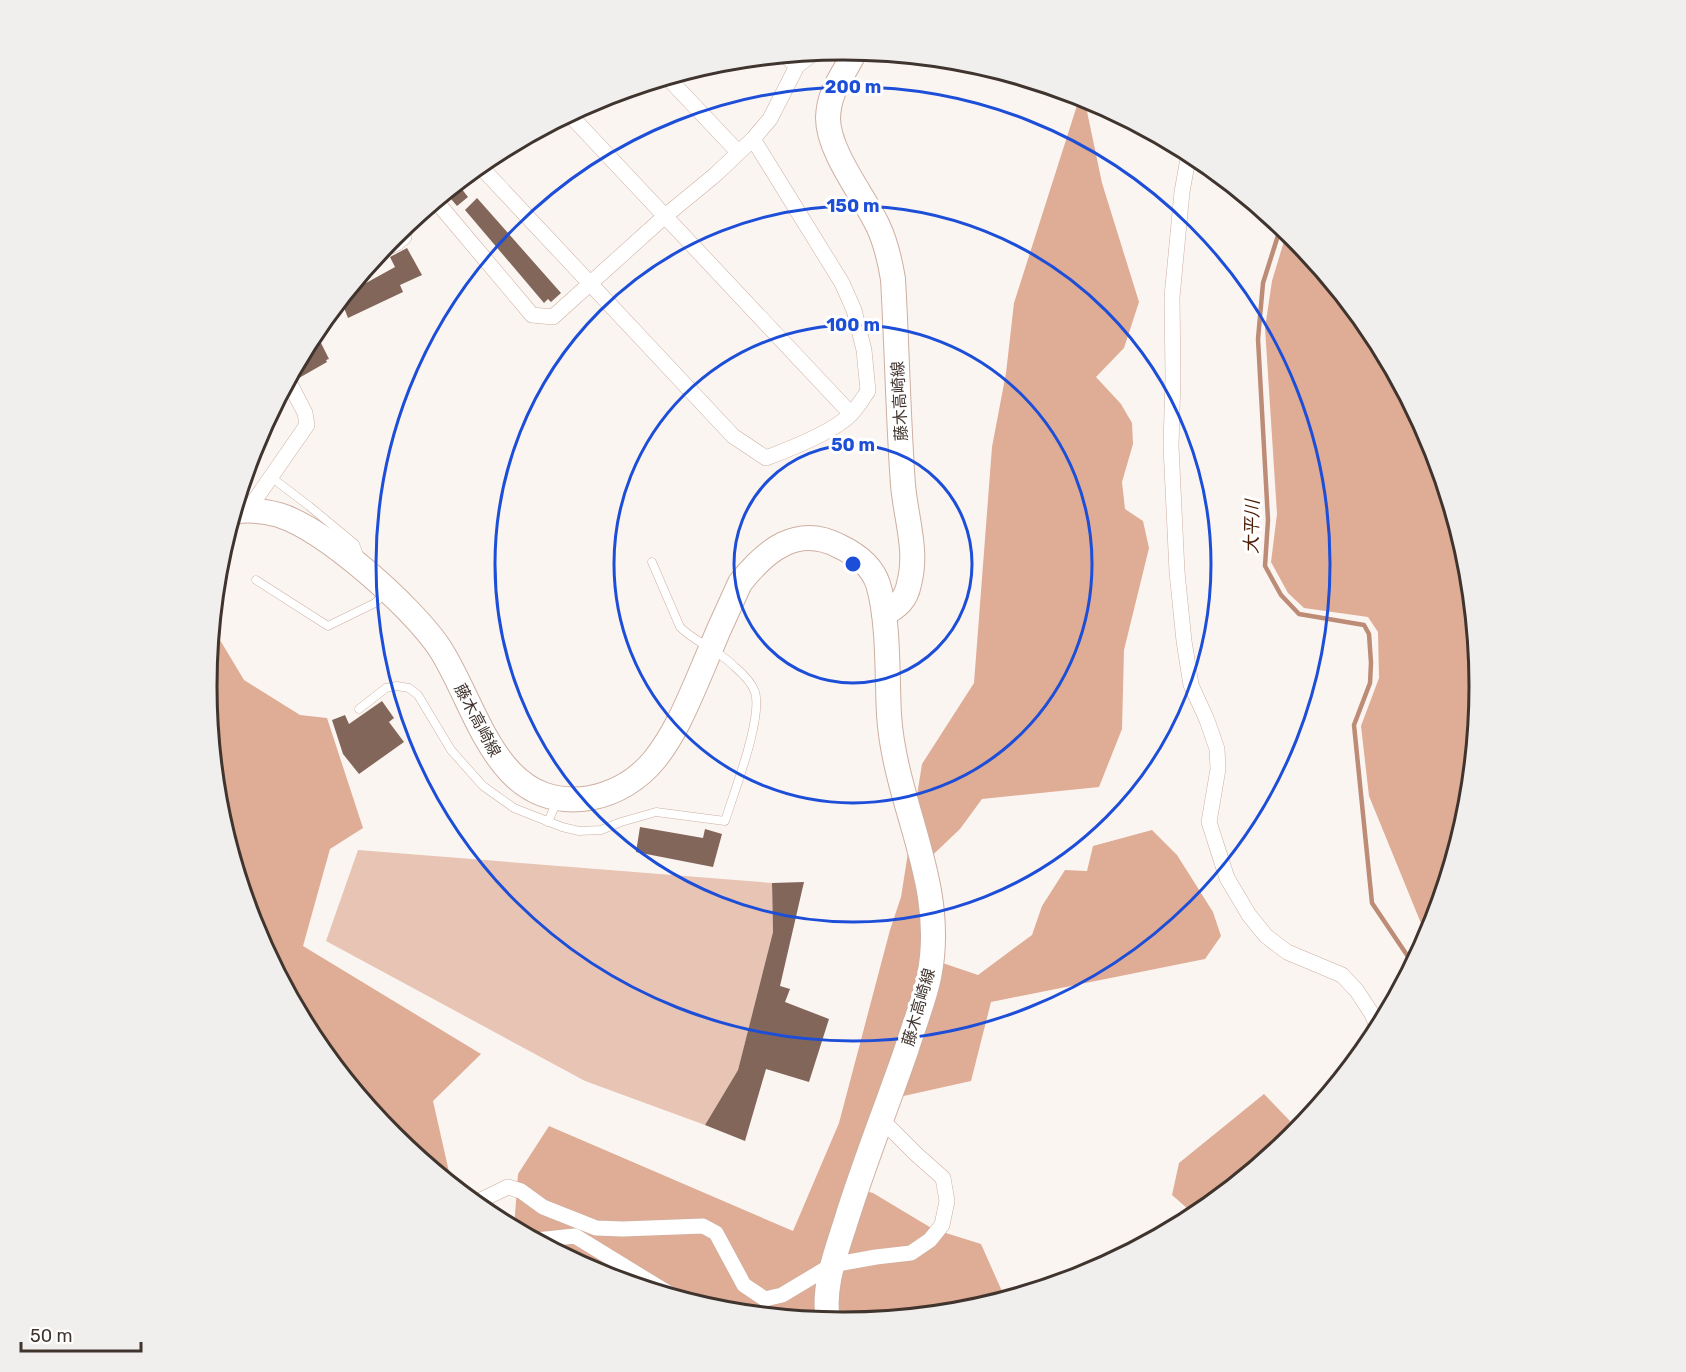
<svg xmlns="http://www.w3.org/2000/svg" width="1686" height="1372" font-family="Rubik,'Noto Sans JP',sans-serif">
	<rect width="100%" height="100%" fill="#fbf5f2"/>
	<!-- green -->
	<path fill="#e8c4b4" d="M358,850L772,883L773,932L738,1070L705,1125L585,1081L326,941Z"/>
	<!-- forest -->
	<g fill="#dfac95">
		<path d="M1080,96L1084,97L1102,183L1139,302L1124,348L1096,377L1121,404L1132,423L1133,444L1122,482L1125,509L1143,521L1149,548L1124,650L1122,729L1099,787L982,799L960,829L919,868L925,957L978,975L1032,935L1042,906L1065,870L1087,871L1093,846L1152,830L1177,855L1213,912L1221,936L1205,959L991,1002L971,1081L881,1101L844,1186L873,1193L933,1229L981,1244L1005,1298L1018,1295L967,1310L843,1322L719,1310L696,1301L695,1303L599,1274L514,1228L518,1174L549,1126L793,1231L839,1123L890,930L901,897L922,764L974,683L992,447L1006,373L1014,303Z"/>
		<path d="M1287,231L1372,333L1431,443L1467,562L1479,686L1467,811L1431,930L1427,938L1369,796L1361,726L1379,678L1378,632L1368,617L1304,608L1288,593L1271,562L1277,514L1265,328L1272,281Z"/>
		<path d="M215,595H222L220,640L244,680L300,715L327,718L363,828L330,849L303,946L481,1054L433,1101L452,1185L393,1136L314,1039L255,929L219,810L207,686Z"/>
		<path d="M1264,1094L1290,1121L1269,1156L1196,1216L1172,1195L1179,1163Z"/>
	</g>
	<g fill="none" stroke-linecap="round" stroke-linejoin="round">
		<!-- stream -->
		<path stroke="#bd8c77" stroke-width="4.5" d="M1281,226L1263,283L1258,339L1268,520L1265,566L1281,595L1299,614L1364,625L1369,634L1371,663L1370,683L1354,725L1372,903L1413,964"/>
	</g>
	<!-- building -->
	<g fill="#82665a">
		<path d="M457,183L468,197L457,206L446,193Z"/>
		<path d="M477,198L561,293L551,302L548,299L544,303L465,210Z"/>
		<path d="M407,248L422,275L400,285L403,292L348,318L341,300L355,282L364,278L366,283L395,267L390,257Z"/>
		<path d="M315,331L329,359L326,360L327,362L299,378L295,368Z"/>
		<path d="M382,701L394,718L389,722L404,742L359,774L343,754L332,720L345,715L349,724Z"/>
		<path d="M640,827L703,838L705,829L722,834L713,867L636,852Z"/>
		<path d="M804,882L780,986L790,989L785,1002L829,1019L809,1082L766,1069L745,1141L705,1125L738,1070L773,932L772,883Z"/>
	</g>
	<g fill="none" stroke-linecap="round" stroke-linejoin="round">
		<defs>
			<g id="lane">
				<path d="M271,477L309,506L355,544L360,557"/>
				<path d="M256,580L328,626L375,603L386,592"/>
				<path d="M359,709L386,688L397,686L409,688L418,695L451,750L483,786L514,808L562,827L579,831L601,830L621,822L656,812L725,821C734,792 763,718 755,692C752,683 742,673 735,667C719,650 696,643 680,627L652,562"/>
				<path d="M548,822L557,801"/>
			</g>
			<g id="street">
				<path d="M784,55L797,66"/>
				<path d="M667,77L738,152"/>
				<path d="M569,114L851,414"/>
				<path d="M1189,153L1182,192L1172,297L1173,377L1171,446L1177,572L1184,641L1191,685L1207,720L1217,749L1218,769L1209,822L1227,878L1249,915L1266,936L1287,952L1342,975L1357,991L1372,1014L1378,1029"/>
				<path d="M479,165L733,436L766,458C790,449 834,432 851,414C858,407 863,398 868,391L864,350L854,310L842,283L753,139"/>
				<path d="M436,201L532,315L553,317L664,217L715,175L753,139L770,119L797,66L815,52"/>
				<path d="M380,251L397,243L404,237L402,229"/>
				<path d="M252,510L255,500L307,425L305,413L288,380"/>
				<path d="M480,1207L481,1200L508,1187L521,1191L543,1207L596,1228L623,1229L703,1226L716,1233L744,1285L765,1299L782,1295L832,1265L876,1257L911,1253L930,1240L942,1225L947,1201L943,1178L916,1154L881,1119"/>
				<path d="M536,1240L575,1236L673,1296"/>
			</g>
			<g id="primary">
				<path d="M855,51C844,75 829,89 828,118C828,152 864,196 878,226C886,243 890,261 893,279C897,347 898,416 903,485C906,519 918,551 909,584C906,600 897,607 884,614"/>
				<path d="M234,512C249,509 264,511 279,515C326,530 411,606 439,647C478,706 495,813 590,798C616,793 639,779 655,759C674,735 686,707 698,679C711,647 725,615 740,583C765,551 797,524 839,546C856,554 872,566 878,584C889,620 887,677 889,715C895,806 948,883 929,977C924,1001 914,1025 907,1048C887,1106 864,1163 846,1221C836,1253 822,1287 828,1321"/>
			</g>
		</defs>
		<!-- lane casing -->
		<use href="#lane" stroke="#cdafa1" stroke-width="9"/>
		<!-- street casing -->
		<use href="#street" stroke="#cdafa1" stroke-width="16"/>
		<!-- primary casing -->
		<use href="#primary" stroke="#cdafa1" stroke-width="26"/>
		<!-- lane -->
		<use href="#lane" stroke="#fff" stroke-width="8"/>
		<!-- street -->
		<use href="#street" stroke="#fff" stroke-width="15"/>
		<!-- primary -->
		<use href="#primary" stroke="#fff" stroke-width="24"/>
	</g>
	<!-- distance rings -->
	<g fill="none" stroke="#1d4ed8" stroke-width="3">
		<circle cx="853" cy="564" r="119"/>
		<circle cx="853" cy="564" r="239"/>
		<circle cx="853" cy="564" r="358"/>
		<circle cx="853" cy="564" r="477"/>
	</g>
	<g text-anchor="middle" stroke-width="6" stroke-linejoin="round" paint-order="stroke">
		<!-- street labels -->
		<g font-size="16" fill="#40342e" stroke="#fff">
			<text transform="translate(899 401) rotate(-93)" y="6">藤木高崎線</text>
			<text transform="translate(478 720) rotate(62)" y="6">藤木高崎線</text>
			<text transform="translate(918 1007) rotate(-74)" y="6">藤木高崎線</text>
		</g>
		<!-- water labels -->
		<g font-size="18" font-style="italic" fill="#4e1f07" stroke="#fff">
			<text transform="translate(1252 527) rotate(-89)" y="6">大平川</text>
		</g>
	</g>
	<!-- crop -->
	<path d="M0 0H1686V1372H0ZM217 686a626 626 0 1 1 1252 0a626 626 0 1 1-1252 0Z" fill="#f0efee" fill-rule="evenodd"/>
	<path fill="none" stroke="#40342e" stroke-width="3" d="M217 686a626 626 0 1 1 1252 0a626 626 0 1 1-1252 0Z"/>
	<circle cx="853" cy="564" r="9" fill="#1d4ed8" stroke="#fff" stroke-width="3"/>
	<g font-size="18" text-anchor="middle" font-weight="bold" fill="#1d4ed8" stroke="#fff" stroke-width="6" stroke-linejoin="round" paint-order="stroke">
		<text x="853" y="93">200 m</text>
		<text x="853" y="212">150 m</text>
		<text x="853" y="331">100 m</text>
		<text x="853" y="451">50 m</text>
	</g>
	<!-- scale -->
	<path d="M21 1342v9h120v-9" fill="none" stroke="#40342e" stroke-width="3"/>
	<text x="30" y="1342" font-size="18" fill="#40342e" stroke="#ffffff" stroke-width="4.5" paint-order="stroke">50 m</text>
</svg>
